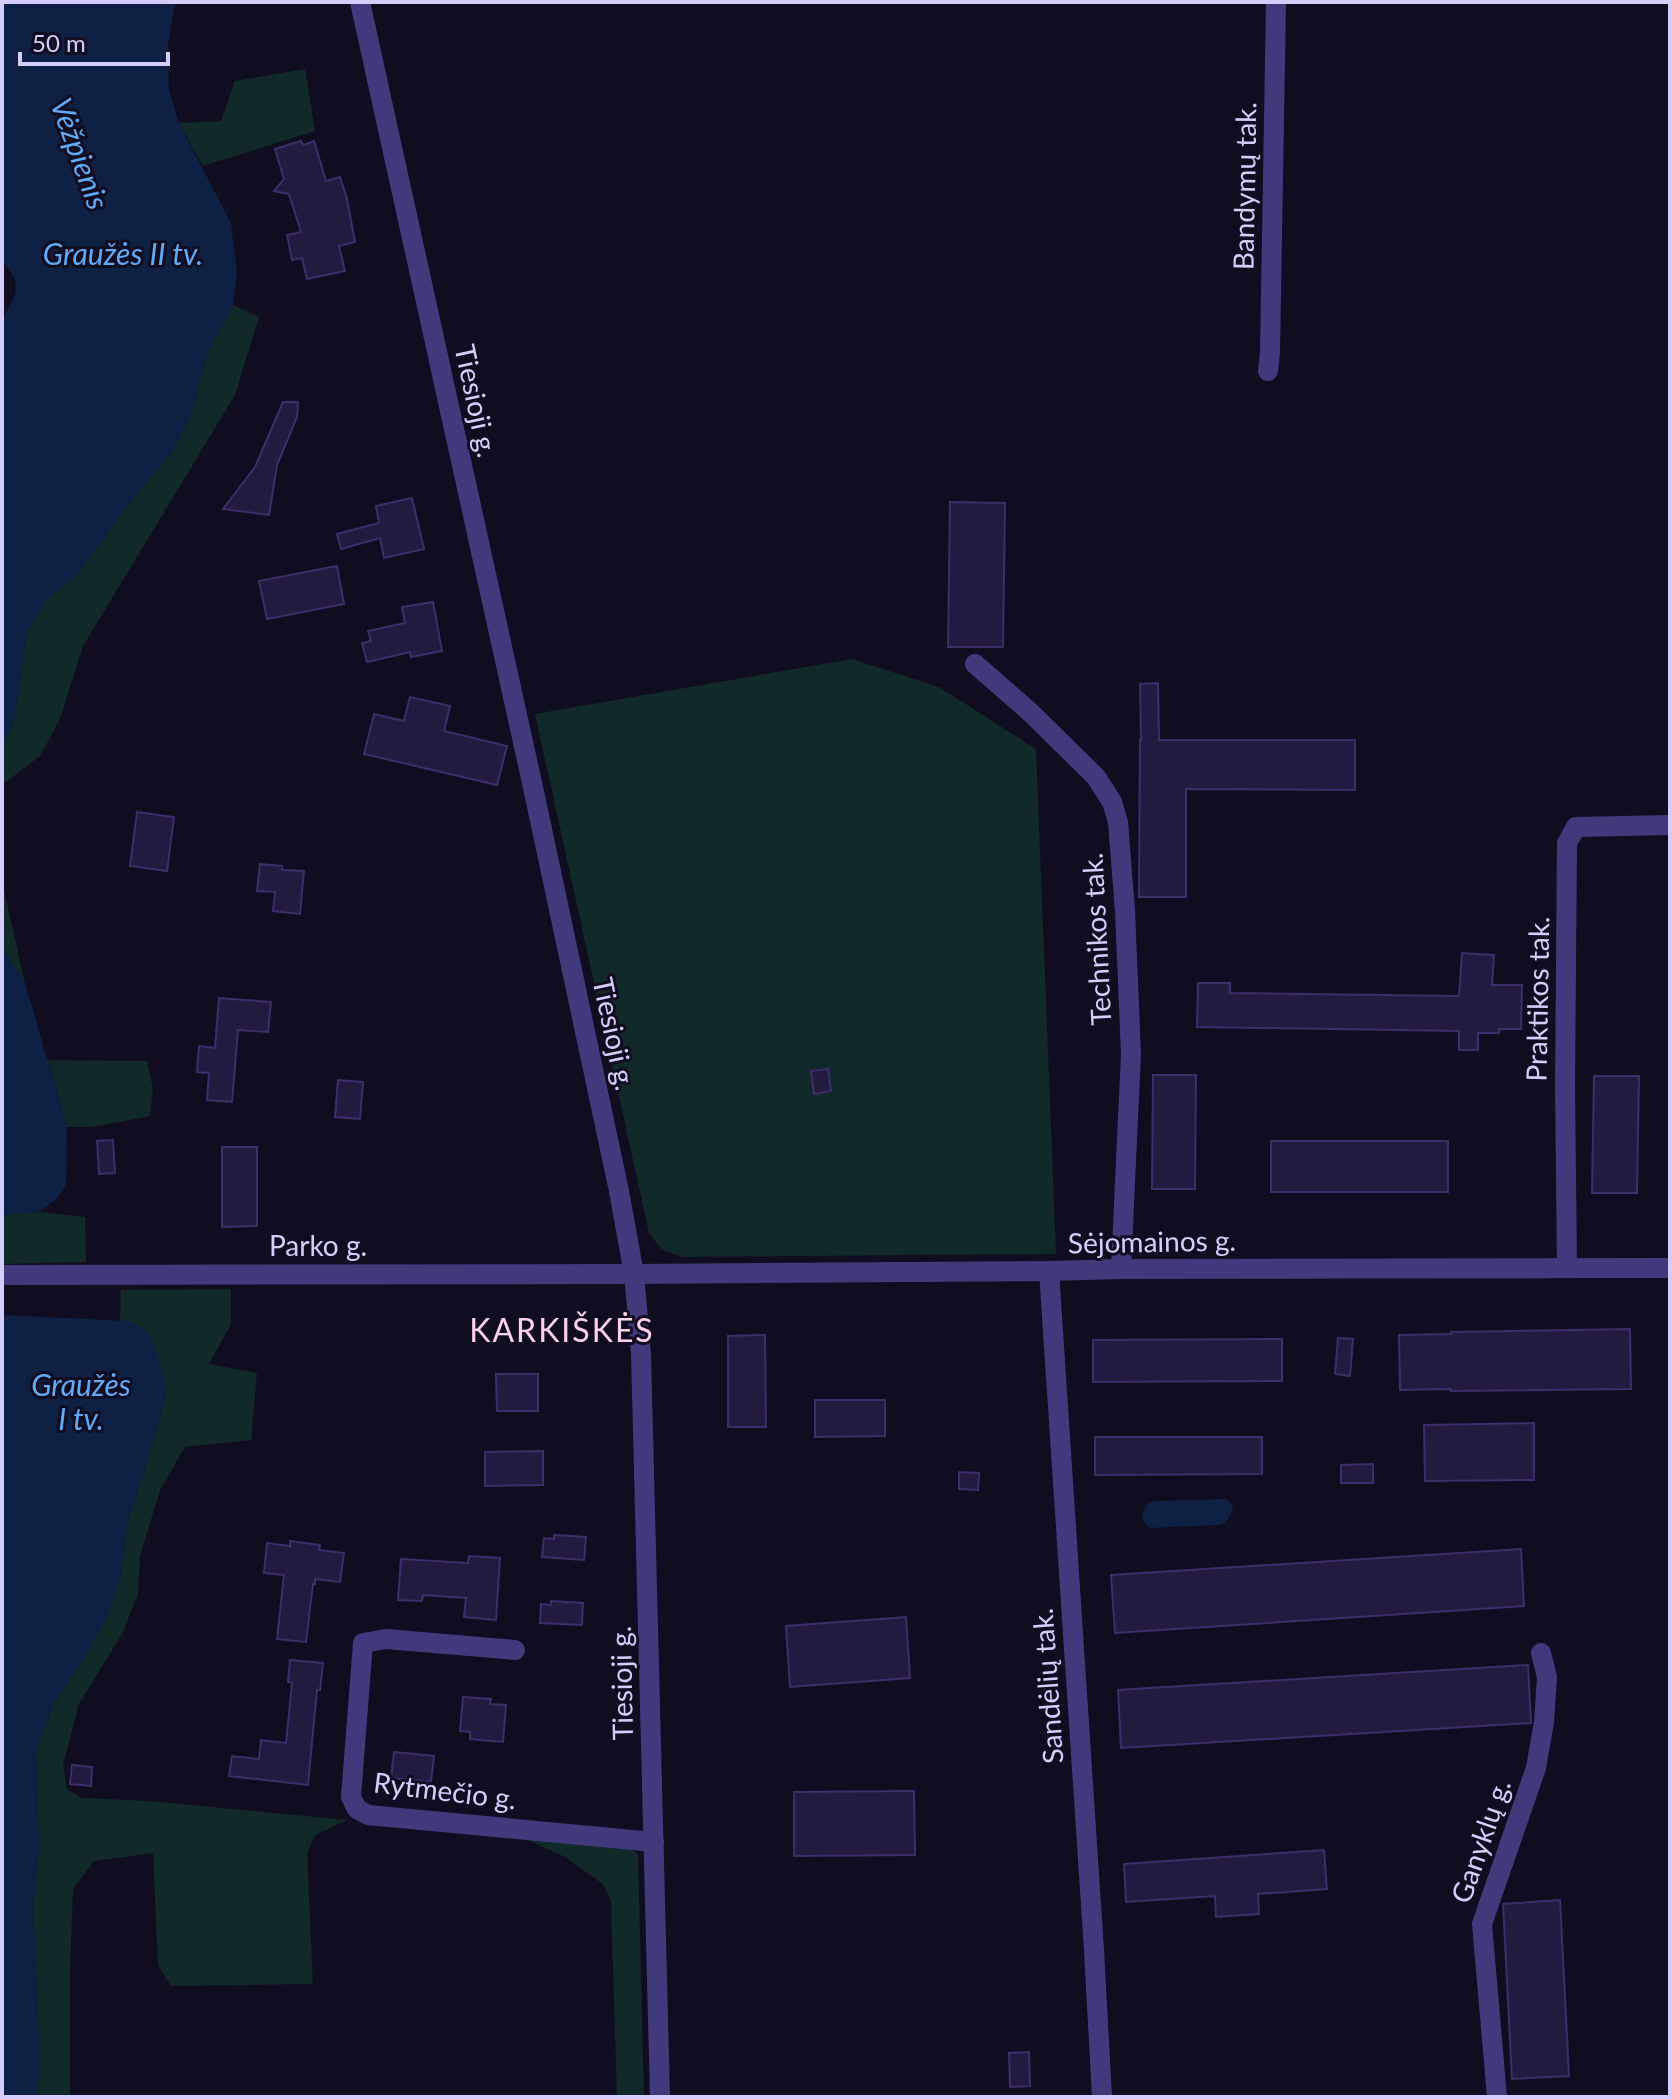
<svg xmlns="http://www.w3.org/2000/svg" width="1672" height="2099" font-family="Lato,sans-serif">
	<rect width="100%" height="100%" fill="#110d20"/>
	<!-- green -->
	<g fill="#112929">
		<path d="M305,69L315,131L203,166L179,123L221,121L235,81Z"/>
		<path d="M233,305L259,317L235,395L83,646L60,719L40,756L2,785V744L11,729L16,708L27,633L45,601L75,577L138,492L172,452L191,416L207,353Z"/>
		<path d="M852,659L939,687L1036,749L1056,1254L682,1257L661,1249L649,1233L535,714Z"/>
		<path d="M2,882L25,983L2,949Z"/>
		<path d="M48,1060L147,1061L153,1089L150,1116L92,1127H67Z"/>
		<path d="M39,1212L85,1217L86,1262L2,1264V1215Z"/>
		<path d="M231,1289V1324L209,1364L257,1373L251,1440L185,1447L160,1490L140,1556L138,1594L123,1632L79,1704L63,1764L67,1789L82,1798L149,1801L347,1820L315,1835L307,1854L313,1984L171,1986L158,1965L153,1853L94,1861L73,1889L70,1973V2097H38L39,2043L33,1905L39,1849L36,1751L53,1705L85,1657L121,1574L127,1523L151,1449L167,1391L129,1321H120L121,1290Z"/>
		<path d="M519,1836L629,1846L638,1854L644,2097H617L611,1901L603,1884L565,1857Z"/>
	</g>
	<!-- water -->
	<g fill="#0e2043">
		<path d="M2,2H175L168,43L169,90L179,123L231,223L237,273L233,305L207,353L191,416L172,452L138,492L75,577L45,601L27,633L16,708L11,729L2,744V319C16,297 24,282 2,262Z"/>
		<path d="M2,949L25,983L67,1127L66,1186L56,1199L39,1212L2,1215Z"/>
		<path d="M2,1315L129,1321L145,1330L156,1350L167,1391L151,1449L127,1523L121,1574L108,1616L85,1657L53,1705L36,1751L39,1849L33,1905L39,2043L38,2097H2Z"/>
		<path d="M1226,1499L1232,1504L1233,1510L1226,1523L1220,1525L1149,1528L1142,1519C1143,1510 1145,1504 1154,1501Z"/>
	</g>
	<!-- building -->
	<g fill="#231a40" stroke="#3c2d6b" stroke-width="2">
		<path d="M301,141L303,145L314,141L326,181L340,177L347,199L355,242L339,246L345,271L307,279L302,258L292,260L287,235L301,232L289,194L274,191L284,179L275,149Z"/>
		<path d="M283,402H298L297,417L277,465L269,515L223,509L255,467Z"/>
		<path d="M412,498L424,549L384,558L380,538L341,549L337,534L379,523L376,506Z"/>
		<path d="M950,502L1005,503L1003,647H948Z"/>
		<path d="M337,566L344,604L267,619L259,581Z"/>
		<path d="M433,602L442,651L411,657L410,652L367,662L362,643L371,641L368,631L405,623L402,607Z"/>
		<path d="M1158,683L1159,740H1355V790L1186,789V897H1139L1140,740H1141L1140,684Z"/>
		<path d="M410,697L450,706L444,731L507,746L497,785L364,754L374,714L404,721Z"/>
		<path d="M137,812L174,817L167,871L130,866Z"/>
		<path d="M260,864L282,866V870L304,871L300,914L273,911L275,892L257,891Z"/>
		<path d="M1462,953L1494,955L1492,985H1522L1521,1029H1499V1033H1478V1050H1459V1031L1197,1027L1198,983H1230V993L1459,996Z"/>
		<path d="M219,998L271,1002L268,1032L238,1030L232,1102L207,1100L209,1073L197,1072L199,1046L215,1048Z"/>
		<path d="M828,1069L831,1091L814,1094L811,1071Z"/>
		<path d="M1153,1075H1196L1195,1189H1152Z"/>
		<path d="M1594,1076H1639L1637,1193H1592Z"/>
		<path d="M338,1080L363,1082L360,1119L335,1117Z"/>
		<path d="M113,1140L115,1173L99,1174L97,1141Z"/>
		<rect x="1271" y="1141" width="177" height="51"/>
		<path d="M222,1147H257V1226L222,1227Z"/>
		<path d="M1630,1329L1631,1389L1451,1391V1389L1400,1390L1399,1335L1451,1334V1332Z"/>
		<path d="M765,1335L766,1427H728V1336Z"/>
		<path d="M1338,1338L1353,1339L1350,1376L1335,1374Z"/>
		<path d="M1282,1339V1381L1093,1382V1340Z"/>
		<path d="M496,1374H538V1411H497Z"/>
		<path d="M815,1400H885V1436L815,1437Z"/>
		<path d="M1534,1423V1480L1425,1481L1424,1425Z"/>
		<path d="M1095,1437H1262V1474L1095,1475Z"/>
		<path d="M543,1451V1485L485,1486V1452Z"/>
		<path d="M1373,1464V1483H1341V1465Z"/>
		<path d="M959,1472L979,1473L978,1490L959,1489Z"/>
		<path d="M554,1535L586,1537L584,1560L542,1557L544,1538L554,1539Z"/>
		<path d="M290,1541L320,1545L319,1550L344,1553L340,1582L315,1579V1584H313L306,1642L277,1639L284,1575L264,1573L267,1543L290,1546Z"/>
		<path d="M1521,1549L1524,1606L1115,1633L1111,1575Z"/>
		<path d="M469,1556L500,1558L496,1620L464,1617L466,1598L423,1595L422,1601L398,1600L401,1559L468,1563Z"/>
		<path d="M551,1601L583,1603L582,1625L540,1623L541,1604L551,1605Z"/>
		<path d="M906,1617L910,1678L790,1687L786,1626Z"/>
		<path d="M290,1660L323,1663L320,1690H317L308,1785L229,1776L232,1756L259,1759L261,1740L286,1743L292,1683L288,1682Z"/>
		<path d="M1528,1665L1531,1723L1121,1748L1118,1690Z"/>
		<path d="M463,1697L491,1699L490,1704L506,1705L503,1742L470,1739V1732L460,1731Z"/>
		<path d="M394,1752L434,1756L431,1782L391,1778Z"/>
		<path d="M72,1765L92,1767L91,1786L70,1784Z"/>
		<path d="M914,1791L915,1855L794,1856V1792Z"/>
		<path d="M1324,1850L1327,1889L1258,1894L1259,1914L1216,1917L1215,1896L1126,1902L1124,1864Z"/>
		<path d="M1560,1900L1569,2076L1512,2079L1503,1904Z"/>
		<path d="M1029,2052L1030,2086L1010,2087L1009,2053Z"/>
	</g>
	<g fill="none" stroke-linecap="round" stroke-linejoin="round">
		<!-- street -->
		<g stroke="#403a7d" stroke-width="20">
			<path d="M360,2L534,792L619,1191L634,1274L641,1354L660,2097"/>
			<path d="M1268,371L1270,353L1276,2"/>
			<path d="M975,664L1030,712L1096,777L1112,802L1118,822L1125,911L1131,1054L1121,1269"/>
			<path d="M1567,1268L1565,1087L1567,843L1576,827L1670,825"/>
			<path d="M1049,1271L1094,1950L1102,2097"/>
			<path d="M2,1275L634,1274L1049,1271L1121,1269L1670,1268"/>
			<path d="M515,1650L386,1639L363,1643L351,1797L357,1809L368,1815L654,1842"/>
			<path d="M1497,2097L1482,1924L1536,1768L1544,1722L1547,1677L1541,1653"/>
		</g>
	</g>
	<g text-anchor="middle" stroke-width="6" stroke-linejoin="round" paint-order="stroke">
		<!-- street labels -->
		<g font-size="28" fill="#d5cefd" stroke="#110d20">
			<text transform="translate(1245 186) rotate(-89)" y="10">Bandymų tak.</text>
			<text transform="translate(476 401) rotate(78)" y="10">Tiesioji g.</text>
			<text transform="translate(1097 939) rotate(-93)" y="10">Technikos tak.</text>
			<text transform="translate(1538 999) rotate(-89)" y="10">Praktikos tak.</text>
			<text transform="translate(614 1034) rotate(78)" y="10">Tiesioji g.</text>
			<text transform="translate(1152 1242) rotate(-1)" y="10">Sėjomainos g.</text>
			<text x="318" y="1256">Parko g.</text>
			<text transform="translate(622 1683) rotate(-91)" y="10">Tiesioji g.</text>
			<text transform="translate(1048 1686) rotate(-94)" y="10">Sandėlių tak.</text>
			<text transform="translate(445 1791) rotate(7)" y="10">Rytmečio g.</text>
			<text transform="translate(1481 1841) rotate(-71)" y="10">Ganyklų g.</text>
		</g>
		<!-- water labels -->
		<g font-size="30" font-style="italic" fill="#60abf9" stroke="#110d20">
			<text transform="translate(79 154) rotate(70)" y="10">Vėžpienis</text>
			<text x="123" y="265">Graužės II tv.</text>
			<text x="81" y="1396">Graužės<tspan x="81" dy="34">I tv.</tspan></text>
		</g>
		<!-- quarter labels -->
		<g font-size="32" letter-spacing="2" fill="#fdd0eb" stroke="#110d20">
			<text x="562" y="1342">KARKIŠKĖS</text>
		</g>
	</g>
	<!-- border -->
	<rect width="1672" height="2099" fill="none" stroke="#d5cefd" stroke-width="8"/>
	<!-- scale -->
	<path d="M20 52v12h148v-12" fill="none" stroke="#d5cefd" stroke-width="4"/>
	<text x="32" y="52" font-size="24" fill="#d5cefd" stroke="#110d20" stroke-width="6" paint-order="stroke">50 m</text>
</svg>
